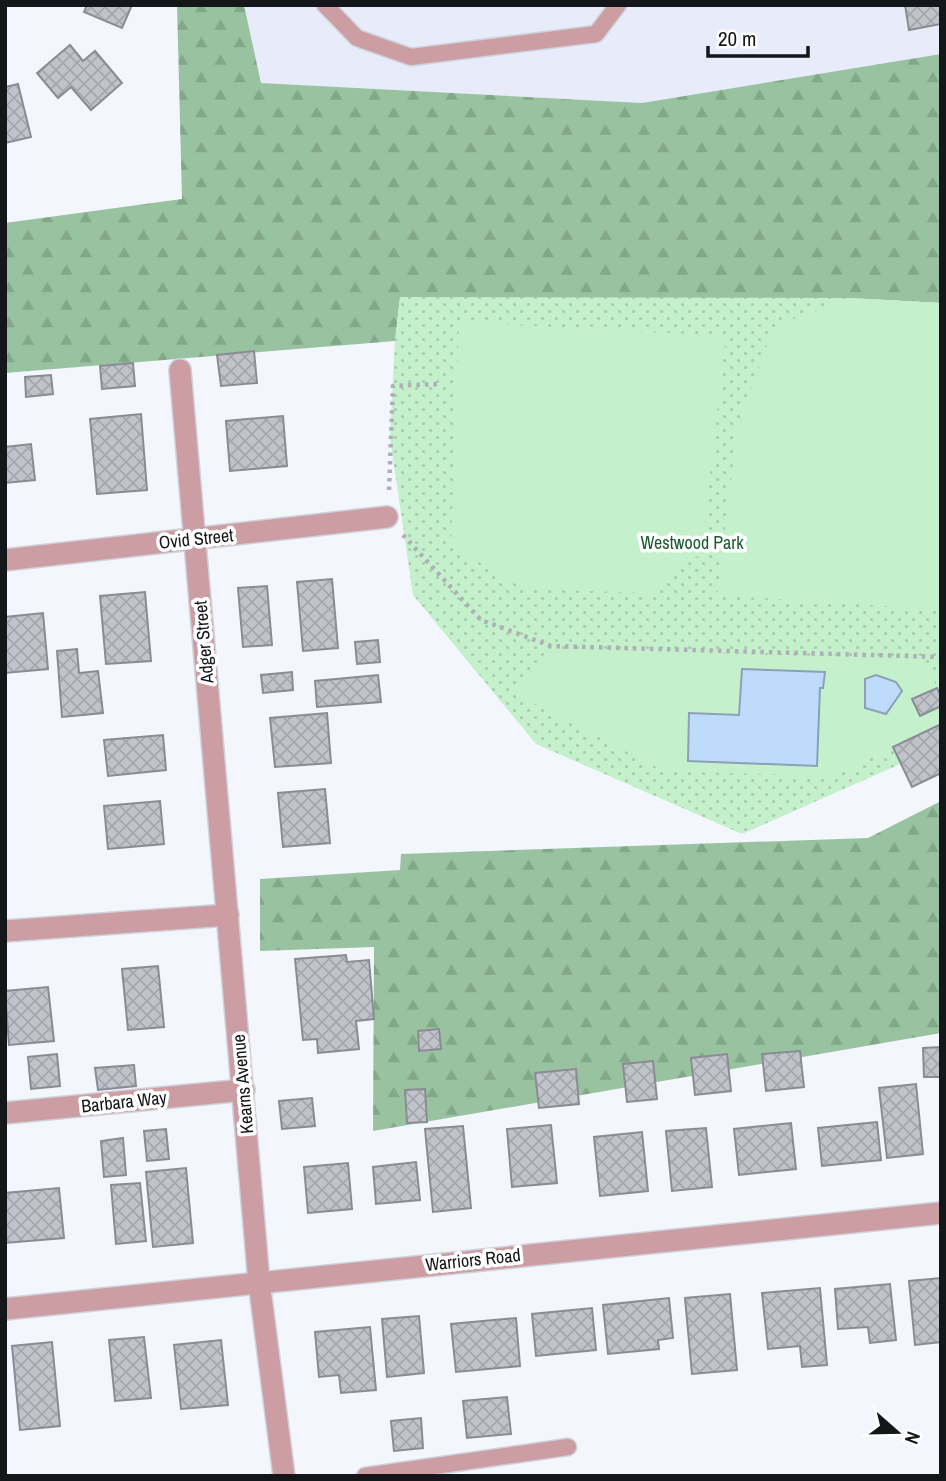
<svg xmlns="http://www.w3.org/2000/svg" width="946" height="1481" font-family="'Archivo Narrow',sans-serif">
	<defs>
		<pattern id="forest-firs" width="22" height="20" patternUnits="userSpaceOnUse" patternTransform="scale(1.75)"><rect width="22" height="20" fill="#99c3a0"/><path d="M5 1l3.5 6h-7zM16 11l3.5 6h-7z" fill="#83a789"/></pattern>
		<pattern id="park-dots" width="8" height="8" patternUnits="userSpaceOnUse" patternTransform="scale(1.75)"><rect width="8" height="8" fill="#c5f0cc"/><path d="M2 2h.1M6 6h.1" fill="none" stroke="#a8cdaf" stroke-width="1.8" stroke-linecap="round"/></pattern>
		<pattern id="building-cross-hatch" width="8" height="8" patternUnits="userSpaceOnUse" patternTransform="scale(1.75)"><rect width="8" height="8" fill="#c1c3cb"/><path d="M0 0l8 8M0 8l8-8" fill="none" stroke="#a5a7ae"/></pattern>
	</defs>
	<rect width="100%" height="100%" fill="#f3f6fd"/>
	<!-- built -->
	<path fill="#e7ebfa" d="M244,5H941V54L642,103L261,83Z"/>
	<!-- forest -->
	<g fill="url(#forest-firs)">
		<path d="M177,5H244L261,83L642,103L941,54V303L848,298H400L395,341L5,373V223L182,199Z"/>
		<path d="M941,801V1033L373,1131L374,947L260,951V879L400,870L401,854L868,838Z"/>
	</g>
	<!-- park -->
	<path fill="url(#park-dots)" d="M400,297L848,298L941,303V746L742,834L536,744L413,595L390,438L395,341Z"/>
	<!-- pitch -->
	<g fill="#c5f0cc">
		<path d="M848,298L941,303V610L717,595L737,430L773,327Z"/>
		<path d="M459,322L726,336L701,553L652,593L524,589L451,545Z"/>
		<path d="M548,649L924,659L941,696V706L937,709L941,717V773L912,787L893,747L834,776L664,771L516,694Z"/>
	</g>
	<!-- water -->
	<g fill="#bfdbfb" stroke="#8ca0b7" stroke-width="2">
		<path d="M742,669L825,672L823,688H820L817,766L688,761L689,713L739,715Z"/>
		<path d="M876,675L896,682L902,691L886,714L865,708V679Z"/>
	</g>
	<!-- building -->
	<g fill="url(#building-cross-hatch)" stroke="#8a8c93" stroke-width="2">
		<path d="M87,5H132L122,28L84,12Z"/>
		<path d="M905,5H941V24L909,30Z"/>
		<path d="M70,45L83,61L95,51L122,83L91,110L71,87L58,98L37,73Z"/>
		<path d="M18,84L31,137L5,143V87Z"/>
		<path d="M254,351L257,383L221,386L217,355Z"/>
		<path d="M133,363L135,386L102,389L100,366Z"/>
		<path d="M51,375L53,394L26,397L25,377Z"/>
		<path d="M141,414L147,490L97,494L90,419Z"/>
		<path d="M283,416L287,466L230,471L226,421Z"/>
		<path d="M31,444L35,480L5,483V447Z"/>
		<path d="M332,579L338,648L303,651L297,582Z"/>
		<path d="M267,586L272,645L243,647L238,588Z"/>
		<path d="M145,592L151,661L106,664L100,596Z"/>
		<path d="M43,613L48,669L5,673V617Z"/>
		<path d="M378,640L380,662L357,664L355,642Z"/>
		<path d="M77,649L79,673L98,671L103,713L62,717L57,651Z"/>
		<path d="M292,672L293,690L263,693L261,675Z"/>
		<path d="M378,675L381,702L317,707L315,681Z"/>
		<path d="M937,688L941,696V706L920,716L912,699Z"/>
		<path d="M327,713L331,763L275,767L270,718Z"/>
		<path d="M941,724V773L912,787L893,747Z"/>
		<path d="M163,735L166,770L108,776L104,740Z"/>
		<path d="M325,789L330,843L283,847L278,793Z"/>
		<path d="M160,801L164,844L108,849L104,806Z"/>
		<path d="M346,955L347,962L369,960L374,1019L356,1021L359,1049L318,1053L317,1039L303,1040L295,959Z"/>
		<path d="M158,966L164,1027L128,1030L122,969Z"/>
		<path d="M48,987L54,1041L9,1045L5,991Z"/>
		<path d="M439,1029L441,1049L419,1051L418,1031Z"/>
		<path d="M941,1047V1077H924L923,1048Z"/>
		<path d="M800,1051L804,1087L766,1091L762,1054Z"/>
		<path d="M57,1054L60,1086L31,1089L28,1057Z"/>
		<path d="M727,1054L731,1091L695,1095L691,1058Z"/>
		<path d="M653,1061L657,1099L627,1102L623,1064Z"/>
		<path d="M134,1065L136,1086L98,1090L95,1068Z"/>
		<path d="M576,1069L579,1104L539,1108L535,1073Z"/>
		<path d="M916,1084L923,1154L887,1158L879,1088Z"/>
		<path d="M425,1089L427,1122L407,1123L405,1090Z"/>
		<path d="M312,1098L315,1126L282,1129L279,1101Z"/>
		<path d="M877,1122L881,1160L822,1166L818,1128Z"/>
		<path d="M791,1123L796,1169L739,1175L734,1129Z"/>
		<path d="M551,1125L557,1183L512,1187L507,1129Z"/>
		<path d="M463,1126L471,1208L433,1212L425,1129Z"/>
		<path d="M706,1128L712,1187L672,1191L666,1131Z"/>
		<path d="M166,1129L169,1159L147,1161L144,1131Z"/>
		<path d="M642,1132L648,1191L600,1196L594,1137Z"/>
		<path d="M123,1138L126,1175L104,1177L101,1141Z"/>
		<path d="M416,1162L420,1200L376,1204L373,1167Z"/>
		<path d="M348,1163L352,1209L308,1213L304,1167Z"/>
		<path d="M186,1168L193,1243L153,1247L146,1172Z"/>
		<path d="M140,1183L146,1241L116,1244L111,1185Z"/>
		<path d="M59,1188L64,1238L5,1243V1193Z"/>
		<path d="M941,1278V1342L915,1345L909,1281Z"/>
		<path d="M890,1284L896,1340L870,1343L868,1327L838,1329L835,1289Z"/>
		<path d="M820,1288L827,1365L802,1367L800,1346L768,1349L762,1293Z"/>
		<path d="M730,1294L737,1370L692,1374L685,1298Z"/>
		<path d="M669,1298L673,1338L658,1340L659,1349L608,1354L603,1305Z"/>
		<path d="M592,1308L596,1350L536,1356L532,1314Z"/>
		<path d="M419,1316L424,1373L387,1377L382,1319Z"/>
		<path d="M516,1318L520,1366L456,1372L451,1324Z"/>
		<path d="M370,1327L376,1390L341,1393L339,1375L319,1377L315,1332Z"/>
		<path d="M144,1337L151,1398L115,1401L109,1340Z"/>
		<path d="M221,1340L228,1405L181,1409L174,1345Z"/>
		<path d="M52,1342L60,1426L20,1430L12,1346Z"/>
		<path d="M507,1397L511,1434L467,1438L463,1401Z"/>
		<path d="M421,1418L423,1448L394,1451L391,1421Z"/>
	</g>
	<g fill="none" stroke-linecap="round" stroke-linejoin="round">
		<defs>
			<g id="service">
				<path d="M325,5L357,38L411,57L596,34L618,5"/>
				<path d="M365,1476L568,1447"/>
			</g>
			<g id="minor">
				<path d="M180,370L259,1282L284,1476"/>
				<path d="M5,560L387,517"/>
				<path d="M5,931L228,915"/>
				<path d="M5,1113L244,1090"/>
				<path d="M5,1309L941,1213"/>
			</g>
		</defs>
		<!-- service casing -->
		<use href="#service" stroke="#cfd2d9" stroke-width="19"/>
		<!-- minor casing -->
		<use href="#minor" stroke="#cfd2d9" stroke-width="24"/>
		<!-- path -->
		<g stroke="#aeb0b6" stroke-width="4.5" stroke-dasharray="3.5 5" stroke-linecap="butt">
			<path d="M389,490L393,386L439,384"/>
			<path d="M403,535L481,620L551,646L941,657"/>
		</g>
		<!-- service -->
		<use href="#service" stroke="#cc9da3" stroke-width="16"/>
		<!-- minor -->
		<use href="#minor" stroke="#cc9da3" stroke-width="21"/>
	</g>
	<g text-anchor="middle" stroke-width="7" stroke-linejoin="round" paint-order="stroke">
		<!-- street labels -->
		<g font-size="18" fill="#151619" stroke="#fff">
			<text transform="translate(196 539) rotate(-6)" y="6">Ovid Street</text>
			<text transform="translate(204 642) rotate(-95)" y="6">Adger Street</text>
			<text transform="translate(243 1084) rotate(-95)" y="6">Kearns Avenue</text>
			<text transform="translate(124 1102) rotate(-6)" y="6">Barbara Way</text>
			<text transform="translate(473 1260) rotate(-6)" y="6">Warriors Road</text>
		</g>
		<!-- park labels -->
		<g font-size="18" fill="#1c5b2f" stroke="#fff">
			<text x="692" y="549">Westwood Park</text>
		</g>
	</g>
	<!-- border -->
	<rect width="946" height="1481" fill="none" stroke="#151619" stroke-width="14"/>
	<!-- north arrow -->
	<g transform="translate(897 1432) rotate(110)" stroke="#ffffff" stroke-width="5" paint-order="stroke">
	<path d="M0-5L12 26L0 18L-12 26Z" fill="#151619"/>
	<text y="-10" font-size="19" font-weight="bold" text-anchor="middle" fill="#151619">N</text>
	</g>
	<!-- scale -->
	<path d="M708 46v10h100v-10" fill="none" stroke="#151619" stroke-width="3.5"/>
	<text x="718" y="46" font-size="21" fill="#151619" stroke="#ffffff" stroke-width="5" paint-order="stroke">20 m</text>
</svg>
